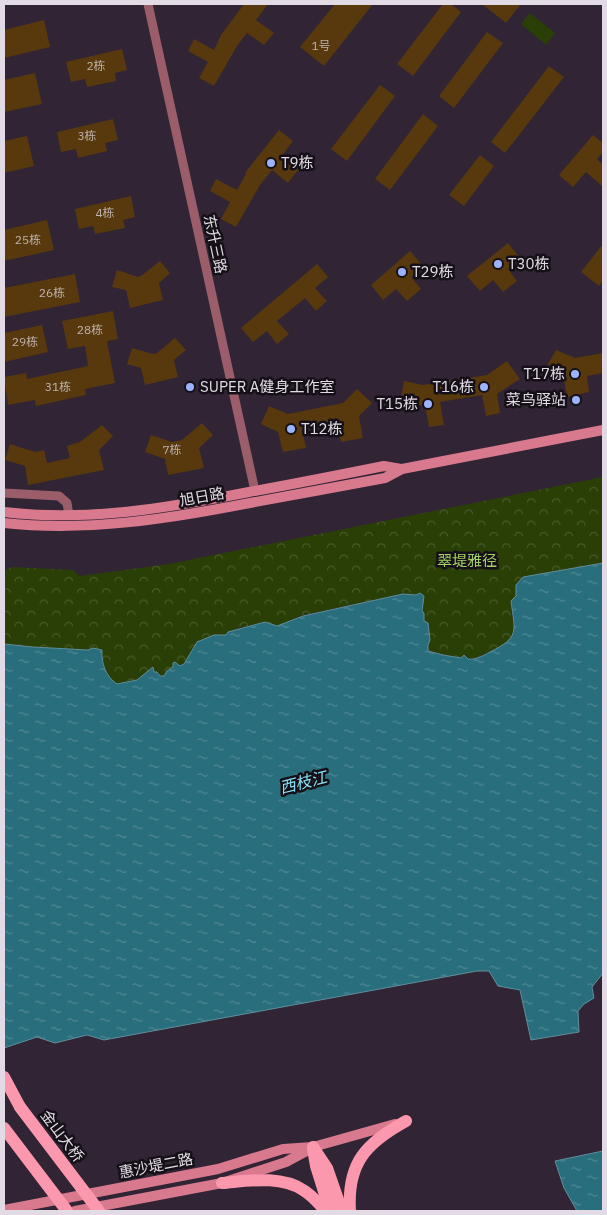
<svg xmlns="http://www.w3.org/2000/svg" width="607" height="1215" font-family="'IBM Plex Sans','Noto Sans SC',sans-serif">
	<defs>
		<pattern id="park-crowns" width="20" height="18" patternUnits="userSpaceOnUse" patternTransform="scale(1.25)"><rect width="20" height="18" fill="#2a3f06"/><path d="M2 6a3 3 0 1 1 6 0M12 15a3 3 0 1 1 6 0" fill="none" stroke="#495a2a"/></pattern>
		<pattern id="water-ripples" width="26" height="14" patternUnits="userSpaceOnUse" patternTransform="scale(1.25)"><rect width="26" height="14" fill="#296e7c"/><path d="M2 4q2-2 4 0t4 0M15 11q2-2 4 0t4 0" fill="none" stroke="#528995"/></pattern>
	</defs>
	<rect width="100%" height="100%" fill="#302435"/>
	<!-- grass -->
	<path fill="#2a3f06" d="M530,13L555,33L546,45L521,24Z"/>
	<!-- park -->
	<path fill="url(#park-crowns)" d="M603,477V563L523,577L516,585V596L511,601L514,633L512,639L506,644L474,659L443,655L428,651V645L430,640L428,624L424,621V613L422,611L424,596L403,594L303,615L277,626L264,622L239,628L226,635L207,638L191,650C191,656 185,663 180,666L175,662L173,663V667L167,671L164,676H160L154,672L152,668C136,682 137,679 117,684C106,677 101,663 102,650L93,648L88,650L33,647L4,644V571L12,567L73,570L80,576L169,564Z"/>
	<!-- water -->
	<g fill="url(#water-ripples)" stroke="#608e9c">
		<path d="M603,563V973L592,987L594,998L584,1004L578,1011L579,1032L531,1040L520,990L498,986L489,971H477L104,1040L87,1035L55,1043L37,1037L4,1048V644L33,647L88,650L93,648L102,650C101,663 106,677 117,684L137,680L153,667L154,672H157L160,676H164L167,671L173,667V663L175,662L180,666L184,664L197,642L214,635H226L228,632L265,622L277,626L303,616L403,594L416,595L420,593L424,596L422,611L424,613V621L428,623L430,640L428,645V651L443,655L461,658L464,655L468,659C475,660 483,656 490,652C520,637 515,632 511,601L516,596V585L523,577Z"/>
		<path d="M603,1151V1211H577L564,1188L555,1161Z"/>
	</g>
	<!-- building -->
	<g fill="#57390d">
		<path d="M244,4H268L256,20L274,33L264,45L247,33L237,46L214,86L199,78L208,62L188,51L194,39L214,50L221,35Z"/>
		<path d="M335,4H373L324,66L300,47Z"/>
		<path d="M443,4H451L461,12L413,76L397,64Z"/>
		<path d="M482,4H521L506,23Z"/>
		<path d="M44,20L50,47L4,58V30Z"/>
		<path d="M487,32L503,43L454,108L439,96Z"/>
		<path d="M122,49L127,70L115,73L116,81L87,87L85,79L71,82L66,62Z"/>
		<path d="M549,66L564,77L505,153L491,142Z"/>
		<path d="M35,73L42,104L4,112V80Z"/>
		<path d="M380,85L395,96L347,161L331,149Z"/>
		<path d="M423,114L438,126L390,190L375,179Z"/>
		<path d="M113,119L118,140L105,143L107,151L78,158L76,149L61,152L57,132Z"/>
		<path d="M279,130L293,141L281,157L298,170L288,183L272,170L260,185L236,227L221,219L230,202L210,191L216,179L237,190L246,174L245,173Z"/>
		<path d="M593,135L603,143V152L597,159L603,165V187L586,172L573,187L559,175Z"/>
		<path d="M27,136L34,166L4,173V141Z"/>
		<path d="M480,155L494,166L464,206L449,195Z"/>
		<path d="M131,196L135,217L123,220L125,228L95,234L93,226L79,229L75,209Z"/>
		<path d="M47,220L54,250L4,261V230Z"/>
		<path d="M508,243L520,258L508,269L517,281L503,292L493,280L480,291L467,276Z"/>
		<path d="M603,244V280L599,286L581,272Z"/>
		<path d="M410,251L423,266L411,277L421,289L407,301L396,289L383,300L371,285Z"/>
		<path d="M160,261L170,273L159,283L163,300L130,308L126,290L112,287L117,270L138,277L141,276Z"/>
		<path d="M317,264L328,277L315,288L327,301L316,311L305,298L277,321L289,334L277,344L267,331L253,342L241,328Z"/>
		<path d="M75,274L80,302L4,317V288Z"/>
		<path d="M113,311L118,339L107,341L115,383L85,389L86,395L36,406L35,400L8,405L4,377L26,373L27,379L88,366L85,346L68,349L62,321Z"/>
		<path d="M42,325L48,352L4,362V333Z"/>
		<path d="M175,338L186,350L174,360L178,377L145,385L141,368L127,364L132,348L153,354L157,353Z"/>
		<path d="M556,350L575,358L603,353V373L587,376L589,392L567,397L564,379L545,369Z"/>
		<path d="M507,361L520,379L497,394L500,413L486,416L482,395L440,402L444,425L429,427L425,406L400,402L404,381L423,385L487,375Z"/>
		<path d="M357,389L372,403L359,416L363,438L341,442L337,424L302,430L306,448L283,452L278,432L261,424L269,406L288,414L343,403Z"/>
		<path d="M202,423L213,435L199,448L204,468L168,475L165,459L145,452L151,435L172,442L182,440Z"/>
		<path d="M102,425L113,436L99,450L104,470L28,485L25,466L5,460L10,444L35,452L44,450L47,463L70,458L67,446L80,442Z"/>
	</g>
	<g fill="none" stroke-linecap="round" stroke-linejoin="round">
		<!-- street -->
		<g stroke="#9a5d69" stroke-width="9">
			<path d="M148,4L255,491"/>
			<path d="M4,493L59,496L67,503L69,515"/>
		</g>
		<!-- secondary -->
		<g stroke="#d9798e" stroke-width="10">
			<path d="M4,512C87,522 168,508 249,492C294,484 339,475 384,466L401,469"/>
			<path d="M4,523C87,532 168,519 250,503C295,495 340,486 385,478L402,469L603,430"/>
			<path d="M4,1210L218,1169L283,1149L313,1147L395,1124"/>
			<path d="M75,1211L222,1183L286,1162L310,1149"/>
		</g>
		<!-- primary -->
		<g stroke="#fc98ad" stroke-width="12">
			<path d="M4,1077L20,1107"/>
			<path d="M313,1147L327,1168L342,1211"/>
			<path d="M313,1149L316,1166L330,1211"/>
			<path d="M222,1183C248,1181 280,1175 303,1190C312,1195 319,1204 326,1211"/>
			<path d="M350,1211C347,1163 366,1143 406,1121"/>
		</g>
		<!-- primary-bridge -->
		<g stroke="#fc98ad" stroke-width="12">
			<path d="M20,1107L99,1211"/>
			<path d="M4,1128L67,1211"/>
		</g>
	</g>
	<!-- markers -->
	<g fill="#9cb4fd" stroke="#151017" stroke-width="2">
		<circle cx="271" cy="163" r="5"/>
		<circle cx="498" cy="264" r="5"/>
		<circle cx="402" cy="272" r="5"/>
		<circle cx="575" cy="374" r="5"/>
		<circle cx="190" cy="387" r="5"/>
		<circle cx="484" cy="387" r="5"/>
		<circle cx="576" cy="400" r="5"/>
		<circle cx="428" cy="404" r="5"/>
		<circle cx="291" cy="429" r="5"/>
	</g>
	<g text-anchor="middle" stroke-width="5" stroke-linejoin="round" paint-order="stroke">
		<!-- number labels -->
		<g font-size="12" fill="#bfb2af">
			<text x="321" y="50">1号</text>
			<text x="96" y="70">2栋</text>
			<text x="87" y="140">3栋</text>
			<text x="105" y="217">4栋</text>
			<text x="28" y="244">25栋</text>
			<text x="52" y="297">26栋</text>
			<text x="90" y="334">28栋</text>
			<text x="25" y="346">29栋</text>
			<text x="58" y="391">31栋</text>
			<text x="172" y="454">7栋</text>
		</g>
		<!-- poi labels -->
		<g font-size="15" fill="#e2dae5" stroke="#151017" text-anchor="start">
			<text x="281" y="168">T9栋</text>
			<text x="508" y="269">T30栋</text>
			<text x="412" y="277">T29栋</text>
			<text x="565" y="379" text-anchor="end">T17栋</text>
			<text x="200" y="392">SUPER A健身工作室</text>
			<text x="474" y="392" text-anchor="end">T16栋</text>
			<text x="566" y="405" text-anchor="end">菜鸟驿站</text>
			<text x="418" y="409" text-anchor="end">T15栋</text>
			<text x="301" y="434">T12栋</text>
		</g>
		<!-- street labels -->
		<g font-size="15" fill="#e2dae5" stroke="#151017">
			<text transform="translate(215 244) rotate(78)" y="5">东升三路</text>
			<text transform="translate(202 497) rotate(-10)" y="5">旭日路</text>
			<text transform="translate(62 1136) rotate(53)" y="5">金山大桥</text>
			<text transform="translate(156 1166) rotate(-11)" y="5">惠沙堤二路</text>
		</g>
		<!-- park labels -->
		<g font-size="15" fill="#a4d264" stroke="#151017">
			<text x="467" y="566">翠堤雅径</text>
		</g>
		<!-- water labels -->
		<g font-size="16" font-style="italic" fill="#88e1f4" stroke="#151017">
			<text transform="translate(303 782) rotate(-14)" y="6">西枝江</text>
		</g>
	</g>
	<!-- border -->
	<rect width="607" height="1215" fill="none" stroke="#e2dae5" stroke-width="10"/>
</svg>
